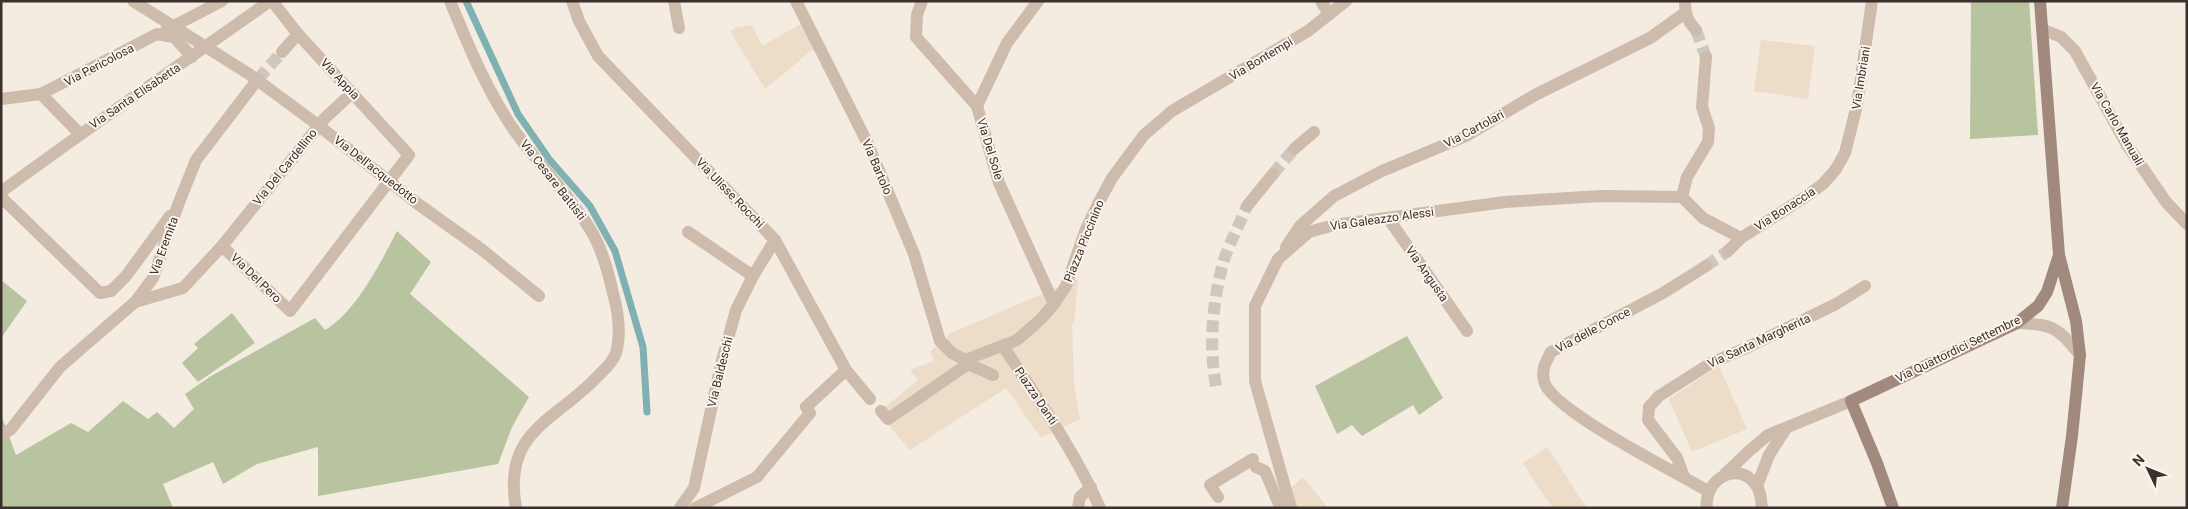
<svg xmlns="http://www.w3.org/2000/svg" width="2188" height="509" font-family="Roboto,sans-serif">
	<rect width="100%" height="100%" fill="#f4ebe1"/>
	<!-- green -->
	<g fill="#b8c4a0">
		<path d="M1971,1H2029L2038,135L1970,139Z"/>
		<path d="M397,231L431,262L410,294L529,397L512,427L498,464L318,496V447L257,464L223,484L213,462L163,484L173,508H1V415L16,455L71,423L88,432L123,401L148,419L157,412L174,428L194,409L185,394L211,376L315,318L325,330C356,312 381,262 397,231Z"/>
		<path d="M1,280L27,301L1,338Z"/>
		<path d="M232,313L255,343L198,382L182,363L198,348L194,344Z"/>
		<path d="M1407,336L1443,398L1419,415L1413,405L1362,436L1352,425L1337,434L1315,386Z"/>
	</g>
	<!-- plaza -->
	<g fill="#ecdcc8">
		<path d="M806,21L818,45L765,89L730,31L735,28L752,25L762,46Z"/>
		<path d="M1761,40L1815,46L1808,99L1754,91Z"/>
		<path d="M1078,279L1074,323L1072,324L1074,383L1080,419L1041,438L1006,388L910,450L878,413L918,380L910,370L934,361L930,352L951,333Z"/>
		<path d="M1719,366L1747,429L1692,452L1669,399Z"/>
		<path d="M1547,447L1587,508H1553L1539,488L1523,463Z"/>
		<path d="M1303,477L1328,508H1272L1271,507Z"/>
	</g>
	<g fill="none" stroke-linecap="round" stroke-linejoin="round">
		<!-- stream -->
		<path stroke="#7fb0b2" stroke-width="7" d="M466,1L518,114L549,159L590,206L615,251L643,347L647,412"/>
		<!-- pedestrian-tunnel -->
		<g stroke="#cfc6bd" stroke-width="12" stroke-dasharray="12 6" stroke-linecap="butt">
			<path d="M1273,174L1294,149"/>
			<path d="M1216,386C1209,346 1212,307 1222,267C1227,247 1239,226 1247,206"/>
		</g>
		<!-- minor-tunnel -->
		<g stroke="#cfc6bd" stroke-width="12" stroke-dasharray="12 6" stroke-linecap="butt">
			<path d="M1696,30L1706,57"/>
			<path d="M258,79L282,52"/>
			<path d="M1706,266L1728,251"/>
		</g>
		<!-- pedestrian -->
		<g stroke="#cdbbac" stroke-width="12">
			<path d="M1294,149L1314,132"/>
			<path d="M1247,206L1273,174"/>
			<path d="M775,240L846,370L870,399"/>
			<path d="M968,364L993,375"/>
			<path d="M881,411L888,419L968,364L965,360"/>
			<path d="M1256,467L1265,471L1278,502L1291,508"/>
			<path d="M1218,497L1210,485L1253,459"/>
			<path d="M695,508L757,477L810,413L806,407L846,370"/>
			<path d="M1078,508L1080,497L1091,487"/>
		</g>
		<!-- minor -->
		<g stroke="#cdbbac" stroke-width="12">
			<path d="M450,1C468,45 487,91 514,130C538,164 568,193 590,229C602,248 608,271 613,293C618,311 621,330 617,349C615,360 606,368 598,376C555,422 502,430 516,508"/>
			<path d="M572,1L579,21L598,56L775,240L753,276L736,310L721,364L694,488L680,508"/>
			<path d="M674,1L679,28"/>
			<path d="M796,1L867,142L914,254L940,341L952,353L965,360L1017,340L1041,319L1054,304L1066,286L1086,229L1098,204L1112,178L1144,135L1172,111L1308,31L1346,1"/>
			<path d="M922,1L917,15L916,37L977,106"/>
			<path d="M1038,1L1007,43L977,106L999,183L1054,304"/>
			<path d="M1321,1L1329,14"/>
			<path d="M1685,1C1685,14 1687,20 1696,30"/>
			<path d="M166,30L222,1"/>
			<path d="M2044,30L2061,37L2075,51L2127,145L2166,202L2187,224"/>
			<path d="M282,52L298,34"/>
			<path d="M41,94L157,34L174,37L192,57"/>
			<path d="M1,99L41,94L80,134"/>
			<path d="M1,192C89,127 180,65 270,1"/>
			<path d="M1,197L100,293L111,291L126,276L170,216"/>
			<path d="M1682,197L1687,177L1708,142L1709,128L1702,107L1706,57"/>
			<path d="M1388,218L1467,331"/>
			<path d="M688,232L753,276"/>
			<path d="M222,246L290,311L409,155L298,34L272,1"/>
			<path d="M1286,247L1300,226L1334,196L1382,171L1466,136L1535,95L1650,38L1685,13"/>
			<path d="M1728,251L1741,238L1805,197L1823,184L1836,169L1845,153L1857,105L1872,1"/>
			<path d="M1706,266L1663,293L1551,352C1546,362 1541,369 1544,381C1550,410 1679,473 1709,492"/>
			<path d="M135,302L183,288L222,246L325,118L353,92"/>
			<path d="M1003,346C1038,399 1074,450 1100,508"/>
			<path d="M1,436L11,429L60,367L135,302L153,278L178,205L196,160L258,79"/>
			<path d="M1684,477L1677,458L1648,420L1649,407L1659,396L1711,363L1746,348L1836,304L1865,286"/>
			<path d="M1291,508L1255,381V306L1278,259L1309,232L1334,225L1505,202L1601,196L1682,197L1703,218L1741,238"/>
		</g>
		<!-- tertiary -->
		<g stroke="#cdbbac" stroke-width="12">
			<path d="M2017,323C2054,325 2056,326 2080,355"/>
			<path d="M1725,474L1749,451L1768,435L1851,401"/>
			<path d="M1757,486L1769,455L1785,430"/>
			<path d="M1707,508C1703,480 1738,459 1756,485C1761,491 1761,500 1762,508"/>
		</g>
		<!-- secondary -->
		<g stroke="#a18a7d" stroke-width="12">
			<path d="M2059,255L2076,321L2080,355L2072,436L2062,508"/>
			<path d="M1893,508L1877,463L1851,401L2017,323L2038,306L2047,292L2059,255L2040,1"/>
		</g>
		<!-- pedestrian-bridge -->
		<path stroke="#cdbbac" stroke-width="12" d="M133,1L249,74L314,122L418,204L481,249L539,296"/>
	</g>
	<g text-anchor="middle" stroke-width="4" stroke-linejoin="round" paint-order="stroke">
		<!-- street labels -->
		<g font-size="12" fill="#3b302b" stroke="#fbf5ee">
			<text transform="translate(1261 59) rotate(-31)" y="4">Via Bontempi</text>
			<text transform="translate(99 65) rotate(-28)" y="4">Via Pericolosa</text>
			<text transform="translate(1861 78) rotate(-81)" y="4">Via Imbriani</text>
			<text transform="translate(340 79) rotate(47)" y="4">Via Appia</text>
			<text transform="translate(135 96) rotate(-34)" y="4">Via Santa Elisabetta</text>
			<text transform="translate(2117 124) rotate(60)" y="4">Via Carlo Manuali</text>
			<text transform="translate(1474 129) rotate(-28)" y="4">Via Cartolari</text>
			<text transform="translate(990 149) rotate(73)" y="4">Via Del Sole</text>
			<text transform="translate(285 167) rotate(-51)" y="4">Via Del Cardellino</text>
			<text transform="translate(877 167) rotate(67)" y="4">Via Bartolo</text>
			<text transform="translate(376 170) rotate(38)" y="4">Via Dell'acquedotto</text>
			<text transform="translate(553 180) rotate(52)" y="4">Via Cesare Battisti</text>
			<text transform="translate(730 193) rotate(46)" y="4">Via Ulisse Rocchi</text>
			<text transform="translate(1785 209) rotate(-33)" y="4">Via Bonaccia</text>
			<text transform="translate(1382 219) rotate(-8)" y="4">Via Galeazzo Alessi</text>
			<text transform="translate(1084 241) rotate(-68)" y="4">Piazza Piccinino</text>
			<text transform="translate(164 246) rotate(-70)" y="4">Via Eremita</text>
			<text transform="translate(1427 274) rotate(55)" y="4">Via Angusta</text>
			<text transform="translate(256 278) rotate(44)" y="4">Via Del Pero</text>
			<text transform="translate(1593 330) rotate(-28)" y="4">Via delle Conce</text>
			<text transform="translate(1759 341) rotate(-25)" y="4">Via Santa Margherita</text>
			<text transform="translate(1958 349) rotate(-26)" y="4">Via Quattordici Settembre</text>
			<text transform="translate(720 372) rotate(-76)" y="4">Via Baldeschi</text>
			<text transform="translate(1036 396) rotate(56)" y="4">Piazza Danti</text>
		</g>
	</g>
	<!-- border -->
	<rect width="2188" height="509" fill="none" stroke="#3b302b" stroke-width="5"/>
	<!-- north arrow -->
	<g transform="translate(2148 469) rotate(313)" stroke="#fbf5ee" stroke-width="4" paint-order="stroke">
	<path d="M0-4L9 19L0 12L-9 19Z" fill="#3b302b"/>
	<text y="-8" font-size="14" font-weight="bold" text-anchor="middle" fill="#3b302b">N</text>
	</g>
</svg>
